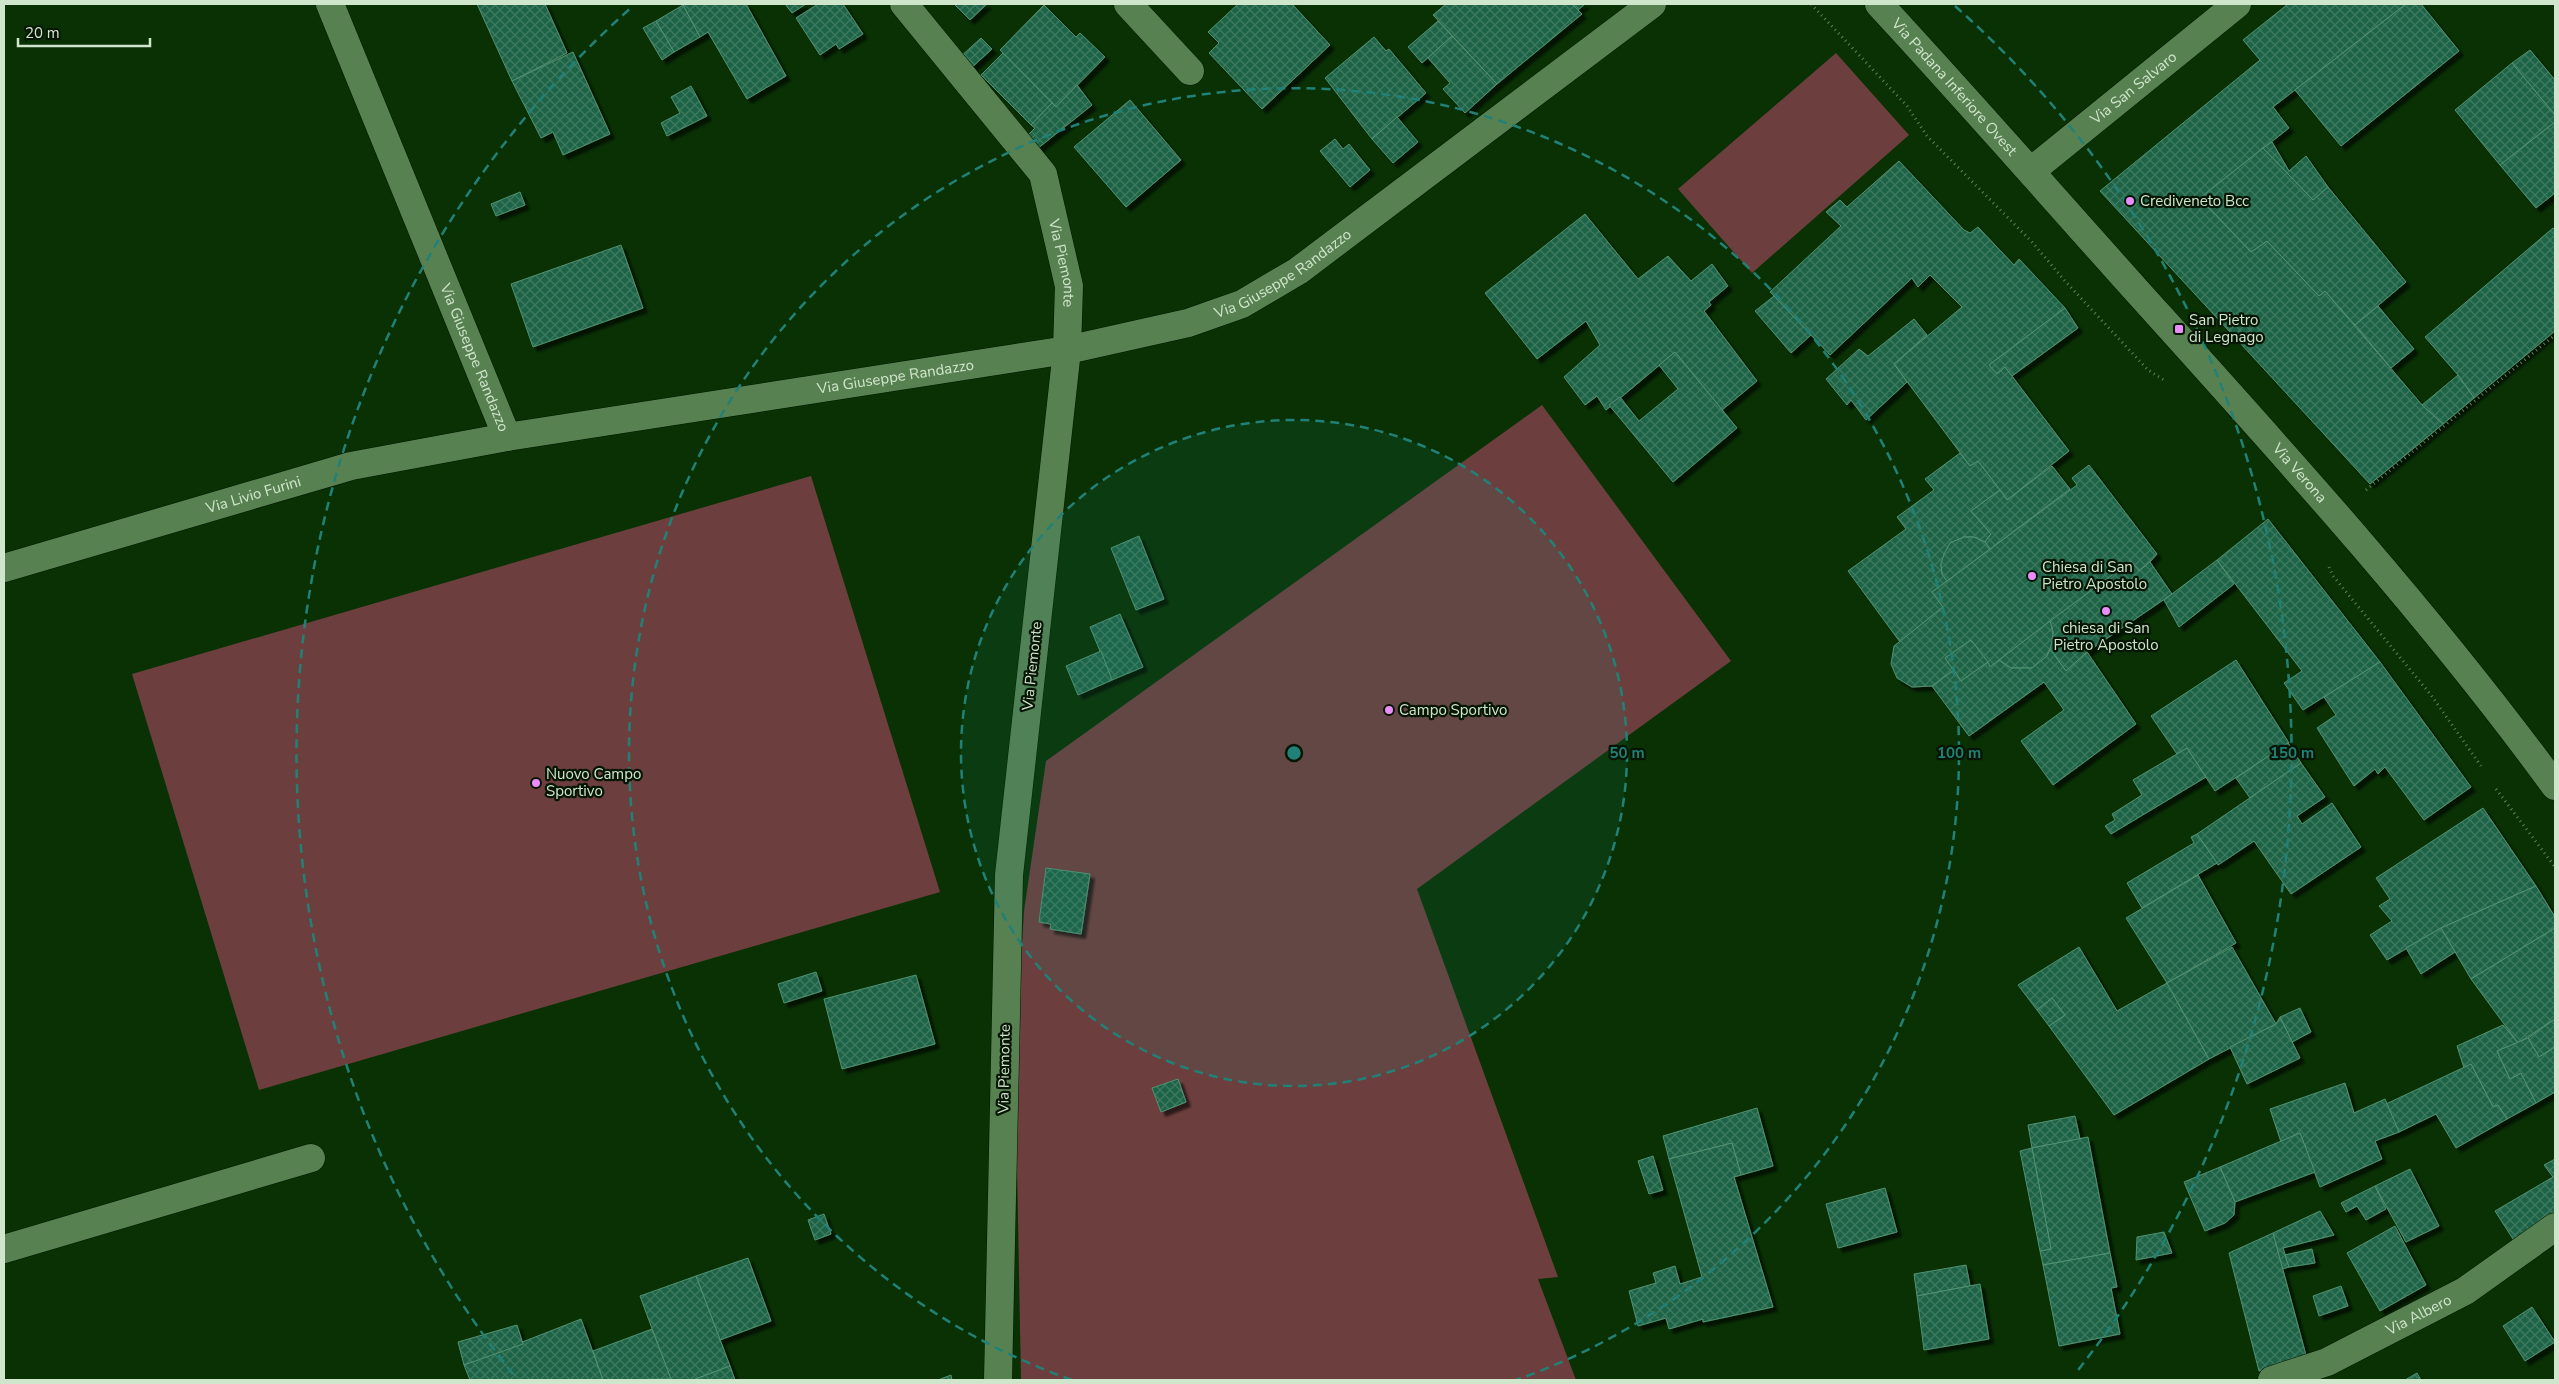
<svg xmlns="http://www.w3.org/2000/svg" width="2559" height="1384" font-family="'Nunito Sans',sans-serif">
	<defs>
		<pattern id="building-cross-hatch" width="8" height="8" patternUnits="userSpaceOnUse" patternTransform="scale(1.25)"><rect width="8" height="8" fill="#1f6446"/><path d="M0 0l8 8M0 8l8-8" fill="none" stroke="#3e7a60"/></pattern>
		<filter id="shadow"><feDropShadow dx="4.5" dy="4.5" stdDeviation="1" flood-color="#0009"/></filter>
	</defs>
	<rect width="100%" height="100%" fill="#093104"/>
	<!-- grass -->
	<g fill="#6c3f3e">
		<path d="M1836,53L1909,135L1752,273L1678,189Z"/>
		<path d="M1542,405L1731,661L1417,889L1558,1277L1538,1279L1576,1380H1021L1015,1059L1024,911L1046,761Z"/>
		<path d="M811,476L940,892L259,1090L132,674Z"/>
	</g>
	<!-- building -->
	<g fill="url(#building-cross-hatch)" stroke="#519272" filter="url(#shadow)">
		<path d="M477,4H545L567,53L512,81Z"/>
		<path d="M685,4H746L786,76L747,99L708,32L700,37L683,5Z"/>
		<path d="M785,4H806L792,13Z"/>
		<path d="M818,4H843L863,34L839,49L836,44L820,55L796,18Z"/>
		<path d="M954,4H987L970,20Z"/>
		<path d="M1238,4H1292L1330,45L1262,109L1209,53L1219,43L1208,32Z"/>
		<path d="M1446,4H1572L1582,14L1497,84L1433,15Z"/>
		<path d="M1572,4H1585L1578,10Z"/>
		<path d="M2288,4H2406L2273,107L2289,128L2200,198L2251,252L2267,241L2319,296L2325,291L2422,405L2443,424L2370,484L2100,191L2260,60L2243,40Z"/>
		<path d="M2406,4H2421L2459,51L2341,146L2295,90Z"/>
		<path d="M683,5L700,37L674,52L656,21Z"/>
		<path d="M1044,5L1076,37L1080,33L1105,57L1056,107L1000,50Z"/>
		<path d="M656,21L674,52L662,60L643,28Z"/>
		<path d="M1438,21L1452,36L1422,63L1408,47Z"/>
		<path d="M1452,36L1497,84L1465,113L1443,89L1450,83L1428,58Z"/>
		<path d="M1374,37L1386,51L1389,49L1426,93L1372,139L1325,78Z"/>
		<path d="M981,38L992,49L969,70L959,58Z"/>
		<path d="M2530,50L2555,80V115L2512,63Z"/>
		<path d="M573,52L610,134L563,155L553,132L541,138L512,81Z"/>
		<path d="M1003,53L1052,103L1031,125L981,75Z"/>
		<path d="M2512,63L2555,115V122L2500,165L2455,110Z"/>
		<path d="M1077,85L1092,105L1037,149L1027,136L1035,128L1031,125L1052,103L1056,107Z"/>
		<path d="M691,86L707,116L667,136L661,123L680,113L671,97Z"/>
		<path d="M1130,100L1181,160L1126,207L1074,147Z"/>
		<path d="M1397,117L1418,142L1393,163L1372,139Z"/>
		<path d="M2555,122V193L2536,208L2500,165Z"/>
		<path d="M1335,139L1343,149L1349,144L1370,170L1350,187L1320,151Z"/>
		<path d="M2272,142L2289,171L2306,156L2328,187L2313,200L2263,148Z"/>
		<path d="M2263,148L2313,200L2328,187L2406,282L2355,325L2325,291L2319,296L2267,241L2251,252L2200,198Z"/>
		<path d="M1899,161L1964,230L1970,233L1978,227L2014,265L2019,259L2065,308L1989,365L1997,374L2005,367L2069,451L2007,500L1978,461L1970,466L1894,364L1962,307L1930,275L1918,287L1912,278L1830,355L1770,292L1841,226L1826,212L1840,200L1847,207Z"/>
		<path d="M520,192L525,205L496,216L491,204Z"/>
		<path d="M1585,214L1638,279L1668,256L1691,281L1712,264L1728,286L1709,302L1711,305L1704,311L1757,381L1722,410L1675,352L1606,410L1597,396L1585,405L1564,377L1600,345L1586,321L1537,359L1485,293Z"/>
		<path d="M2553,228L2555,231V331L2474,398L2458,375L2425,337Z"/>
		<path d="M621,245L643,308L533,347L511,284Z"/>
		<path d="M1774,296L1811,335L1791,353L1755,311Z"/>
		<path d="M2378,306L2414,349L2391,368L2355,325Z"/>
		<path d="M2065,308L2078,328L2012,376L2005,367L1997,374L1989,365Z"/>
		<path d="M1914,319L1927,335L1894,364L1907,382L1866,420L1851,400L1847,405L1826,379L1859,349L1868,356Z"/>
		<path d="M1675,352L1737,428L1673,482L1609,405L1620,397L1639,421L1678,389L1659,365Z"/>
		<path d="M2458,375L2474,398L2443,424L2422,405Z"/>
		<path d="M1960,453L1970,466L1978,461L2000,490L1971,511L1991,534L1985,542L1974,537H1964L1950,543L1941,564L1942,574L1947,581L1932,592L1943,607L1900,642L1848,571L1906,529L1897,517L1934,490L1925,479Z"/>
		<path d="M2089,465L2157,554L2150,562L2139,571L2131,561L1990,667L1971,640L1945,658L1954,670L1932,686L1912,687L1897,678L1891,664L1894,646L1943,607L1932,592L2077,485L2072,478Z"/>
		<path d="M2052,466L2070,489L1990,549L1985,542L1991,534L1971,511L2000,490L2007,500Z"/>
		<path d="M2268,519L2380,662L2303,710L2284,683L2302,671L2217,560Z"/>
		<path d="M1139,536L1164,599L1136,610L1111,548Z"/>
		<path d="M1964,537H1974L1985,542L1990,549L1947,581L1942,574L1941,564L1944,554L1950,543Z"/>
		<path d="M2217,560L2234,584L2179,627L2164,600Z"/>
		<path d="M2131,561L2139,571L2150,562L2172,594L2087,652L2066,671L2050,649L2053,632L2050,621Z"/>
		<path d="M1120,614L1143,667L1112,680L1090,627Z"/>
		<path d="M2050,621L2053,632L2052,643L2047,656L2041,662L2032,668H2011L1999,660Z"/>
		<path d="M1971,640L1988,662L1961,681L1945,658Z"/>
		<path d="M2050,649L2066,671L2087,652L2136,724L2053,785L2021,741L2064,710L2044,682L1969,736L1932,686L1954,670L1961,681L1988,662L1990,667L1999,660L2011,668H2032L2047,656Z"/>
		<path d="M1101,651L1112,680L1078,695L1066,666Z"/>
		<path d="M2236,660L2289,743L2215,791L2187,748L2177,754L2151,716Z"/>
		<path d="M2380,662L2471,787L2424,820L2385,767L2378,774L2375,769L2354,786L2317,728L2336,715L2324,697Z"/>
		<path d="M2288,743L2301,763L2250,798L2236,778Z"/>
		<path d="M2187,748L2206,777L2111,834L2105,826L2115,820L2112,814L2142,795L2133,780Z"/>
		<path d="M2301,763L2325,797L2297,816L2302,824L2332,803L2361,847L2291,894L2254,841L2218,865L2197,834Z"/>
		<path d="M2483,808L2536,886L2441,928L2387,960L2370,935L2392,921L2379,906L2390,899L2376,878Z"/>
		<path d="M2197,834L2217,863L2142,908L2127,883L2194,843L2191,837Z"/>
		<path d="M1046,868L1090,874L1081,934L1050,929L1051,924L1039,922Z"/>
		<path d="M2198,875L2236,943L2167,983L2126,918Z"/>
		<path d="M2536,886L2555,917V928L2471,979L2441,928Z"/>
		<path d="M2441,928L2455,952L2421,974L2406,948Z"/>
		<path d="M2555,928V1019L2518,1043L2471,979Z"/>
		<path d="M2079,947L2117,1011L2167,983L2209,1059L2114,1115L2049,1026L2065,1015L2052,998L2037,1010L2018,985Z"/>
		<path d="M2232,947L2276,1024L2209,1059L2167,983Z"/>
		<path d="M816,972L822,991L784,1003L778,984Z"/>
		<path d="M916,975L935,1044L842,1069L824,999Z"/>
		<path d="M2052,998L2065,1015L2049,1026L2037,1010Z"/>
		<path d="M2300,1008L2311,1032L2292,1042L2280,1017Z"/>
		<path d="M2280,1017L2300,1058L2247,1084L2230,1047L2276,1024Z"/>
		<path d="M2555,1019V1047L2539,1057L2528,1038Z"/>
		<path d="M2503,1025L2518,1043L2497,1051L2510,1079L2521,1073L2536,1103L2507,1119L2498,1105L2493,1107L2471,1064L2464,1068L2457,1046Z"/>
		<path d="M2528,1038L2539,1057L2555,1047V1092L2536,1103L2521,1073L2510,1079L2497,1051Z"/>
		<path d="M2471,1064L2493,1107L2498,1105L2507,1119L2456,1148L2436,1114L2399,1132L2386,1104Z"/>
		<path d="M1178,1079L1186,1102L1161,1112L1152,1088Z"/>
		<path d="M2345,1083L2354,1113L2385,1099L2399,1132L2375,1141L2382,1159L2320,1187L2300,1133L2281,1142L2270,1109Z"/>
		<path d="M1757,1108L1773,1166L1741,1175L1732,1143L1669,1159L1663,1136Z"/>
		<path d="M2075,1116L2080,1139L2032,1148L2028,1125Z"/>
		<path d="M2300,1133L2315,1172L2235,1202L2220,1167Z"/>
		<path d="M2088,1137L2110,1253L2043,1265L2040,1251L2051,1249L2032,1148Z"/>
		<path d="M1732,1143L1741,1175L1734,1177L1773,1307L1703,1322V1319L1669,1329L1666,1318L1638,1326L1629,1291L1656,1283L1653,1273L1675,1266L1680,1284L1702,1277L1669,1159Z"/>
		<path d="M2032,1148L2051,1249L2040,1251L2020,1151Z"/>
		<path d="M1653,1156L1663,1190L1649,1194L1638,1161Z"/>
		<path d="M2555,1159V1224L2520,1250L2495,1211L2553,1177L2544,1165Z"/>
		<path d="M2220,1167L2235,1202L2234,1215L2225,1223L2205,1231L2184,1182Z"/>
		<path d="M2410,1169L2439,1226L2406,1242L2375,1186Z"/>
		<path d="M2375,1186L2386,1209L2366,1220L2357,1206L2346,1212L2341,1203Z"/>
		<path d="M1885,1188L1897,1232L1838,1248L1826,1204Z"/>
		<path d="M2320,1211L2334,1235L2283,1248L2289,1267L2282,1269L2273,1233Z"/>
		<path d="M824,1214L831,1234L815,1240L808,1220Z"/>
		<path d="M2395,1226L2426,1285L2380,1311L2347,1253Z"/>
		<path d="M2164,1232L2172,1253L2136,1260L2137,1237Z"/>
		<path d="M2273,1233L2307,1359L2259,1371L2229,1253Z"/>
		<path d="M2312,1249L2315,1263L2289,1267L2285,1255Z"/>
		<path d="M2110,1253L2117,1287L2111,1288L2120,1334L2059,1346L2043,1265Z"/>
		<path d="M748,1258L771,1321L720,1340L696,1276Z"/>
		<path d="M1966,1265L1970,1286L1917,1296L1914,1274Z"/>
		<path d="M696,1276L730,1366L693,1380H671L640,1296Z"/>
		<path d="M1980,1284L1989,1339L1924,1350L1917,1296Z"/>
		<path d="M2341,1286L2348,1306L2319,1316L2313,1296Z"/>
		<path d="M2532,1307L2555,1342L2525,1361L2503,1326Z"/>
		<path d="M581,1319L603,1380H470L464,1365Z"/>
		<path d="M517,1325L523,1344L464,1365L458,1342Z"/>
		<path d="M652,1329L671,1379L603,1380L593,1351Z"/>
		<path d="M730,1366L735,1380H693Z"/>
		<path d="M2417,1373L2421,1380H2405Z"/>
		<path d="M951,1375L952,1380H938Z"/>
	</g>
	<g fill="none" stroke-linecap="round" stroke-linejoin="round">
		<defs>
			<g id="minor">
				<path id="s1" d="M330,4L507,437L1067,350L1188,323L1242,304L1298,271L1652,4"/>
				<path id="s2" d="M904,4L1043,174L1069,286L1067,350L1009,875L998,1380"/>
				<path d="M1128,4L1190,71"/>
				<path id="s3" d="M1879,4C1966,98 2050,194 2136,290C2281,451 2427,611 2555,786"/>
				<path id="s4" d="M2031,171L2237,4"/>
				<path id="s5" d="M4,568L351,466L507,437"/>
				<path d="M4,1249L311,1158"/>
				<path id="s6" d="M2272,1380L2327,1362L2465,1291L2555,1227"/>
			</g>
		</defs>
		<!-- minor casing -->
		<use href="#minor" stroke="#001700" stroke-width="29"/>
		<!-- path -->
		<g stroke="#61815d" stroke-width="3" stroke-dasharray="1 4" stroke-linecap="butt">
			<path d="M1811,4L1907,106L1927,136L2032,242L2065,281L2148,370L2164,380"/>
			<path d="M2366,490L2555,335"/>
			<path d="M2329,567L2333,576L2431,695L2481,766"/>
			<path d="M2496,789L2555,867"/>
		</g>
		<!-- minor -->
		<use href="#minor" stroke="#588152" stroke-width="28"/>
	</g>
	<!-- distance rings -->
	<circle cx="1294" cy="753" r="333" fill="#228177" fill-opacity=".12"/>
	<g fill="none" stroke="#228177" stroke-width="2.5" stroke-dasharray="9 6">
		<circle cx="1294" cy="753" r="333"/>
		<path d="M1072 1380A665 665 0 1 1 1516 1380"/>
		<path d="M513 1374A998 998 0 0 1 633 6M1955 6A998 998 0 0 1 2075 1374"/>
	</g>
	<!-- markers -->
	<g fill="#ea8dfc" stroke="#061504" stroke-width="2">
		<circle cx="2130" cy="201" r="5"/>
		<rect x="2174" y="324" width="10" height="10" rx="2.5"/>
		<circle cx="2032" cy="576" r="5"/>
		<circle cx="2106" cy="611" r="5"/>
		<circle cx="1389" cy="710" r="5"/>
		<circle cx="536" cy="783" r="5"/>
	</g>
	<g text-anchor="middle" stroke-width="4.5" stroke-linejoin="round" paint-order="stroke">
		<!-- street labels -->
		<g font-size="15" fill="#d0e6cc" stroke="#061504">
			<text dy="5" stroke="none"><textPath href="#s3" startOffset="112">Via Padana Inferiore Ovest</textPath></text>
			<text dy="5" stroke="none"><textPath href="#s4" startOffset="132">Via San Salvaro</textPath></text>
			<text dy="5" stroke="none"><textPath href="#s2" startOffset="311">Via Piemonte</textPath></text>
			<text dy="5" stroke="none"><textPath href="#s1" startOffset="1266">Via Giuseppe Randazzo</textPath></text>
			<text dy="5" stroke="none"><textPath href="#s1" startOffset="382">Via Giuseppe Randazzo</textPath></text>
			<text dy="5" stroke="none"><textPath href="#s1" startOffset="861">Via Giuseppe Randazzo</textPath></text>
			<text dy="5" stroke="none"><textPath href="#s3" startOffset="630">Via Verona</textPath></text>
			<text dy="5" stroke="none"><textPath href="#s5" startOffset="260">Via Livio Furini</textPath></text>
			<text transform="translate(1032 666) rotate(-84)" y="5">Via Piemonte</text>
			<text transform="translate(1004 1069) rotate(-89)" y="5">Via Piemonte</text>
			<text dy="5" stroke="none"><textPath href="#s6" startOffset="161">Via Albero</textPath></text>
		</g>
		<!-- poi labels -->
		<g font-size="15" fill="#d0e6cc" stroke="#061504" text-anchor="start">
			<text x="2140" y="206">Crediveneto Bcc</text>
			<text x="2189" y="325">San Pietro<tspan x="2189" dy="17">di Legnago</tspan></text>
			<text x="2042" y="572">Chiesa di San<tspan x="2042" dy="17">Pietro Apostolo</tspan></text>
			<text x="2106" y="633" text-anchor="middle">chiesa di San<tspan x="2106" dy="17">Pietro Apostolo</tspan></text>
			<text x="1399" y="715">Campo Sportivo</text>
			<text x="546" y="779">Nuovo Campo<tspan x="546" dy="17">Sportivo</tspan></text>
		</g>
	</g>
	<circle cx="1294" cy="753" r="8" fill="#228177" stroke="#061504" stroke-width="2.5"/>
	<g font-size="15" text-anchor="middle" font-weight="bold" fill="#228177" stroke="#061504" stroke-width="4.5" stroke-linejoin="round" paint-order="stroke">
		<text x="1627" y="758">50 m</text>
		<text x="1959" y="758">100 m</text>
		<text x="2292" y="758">150 m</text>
	</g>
	<!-- border -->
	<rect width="2559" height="1384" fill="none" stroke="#d0e6cc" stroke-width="10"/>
	<!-- scale -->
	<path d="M18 38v8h132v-8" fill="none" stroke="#d0e6cc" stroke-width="2.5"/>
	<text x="25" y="38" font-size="15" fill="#d0e6cc" stroke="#061504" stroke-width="4" paint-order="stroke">20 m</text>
</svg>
